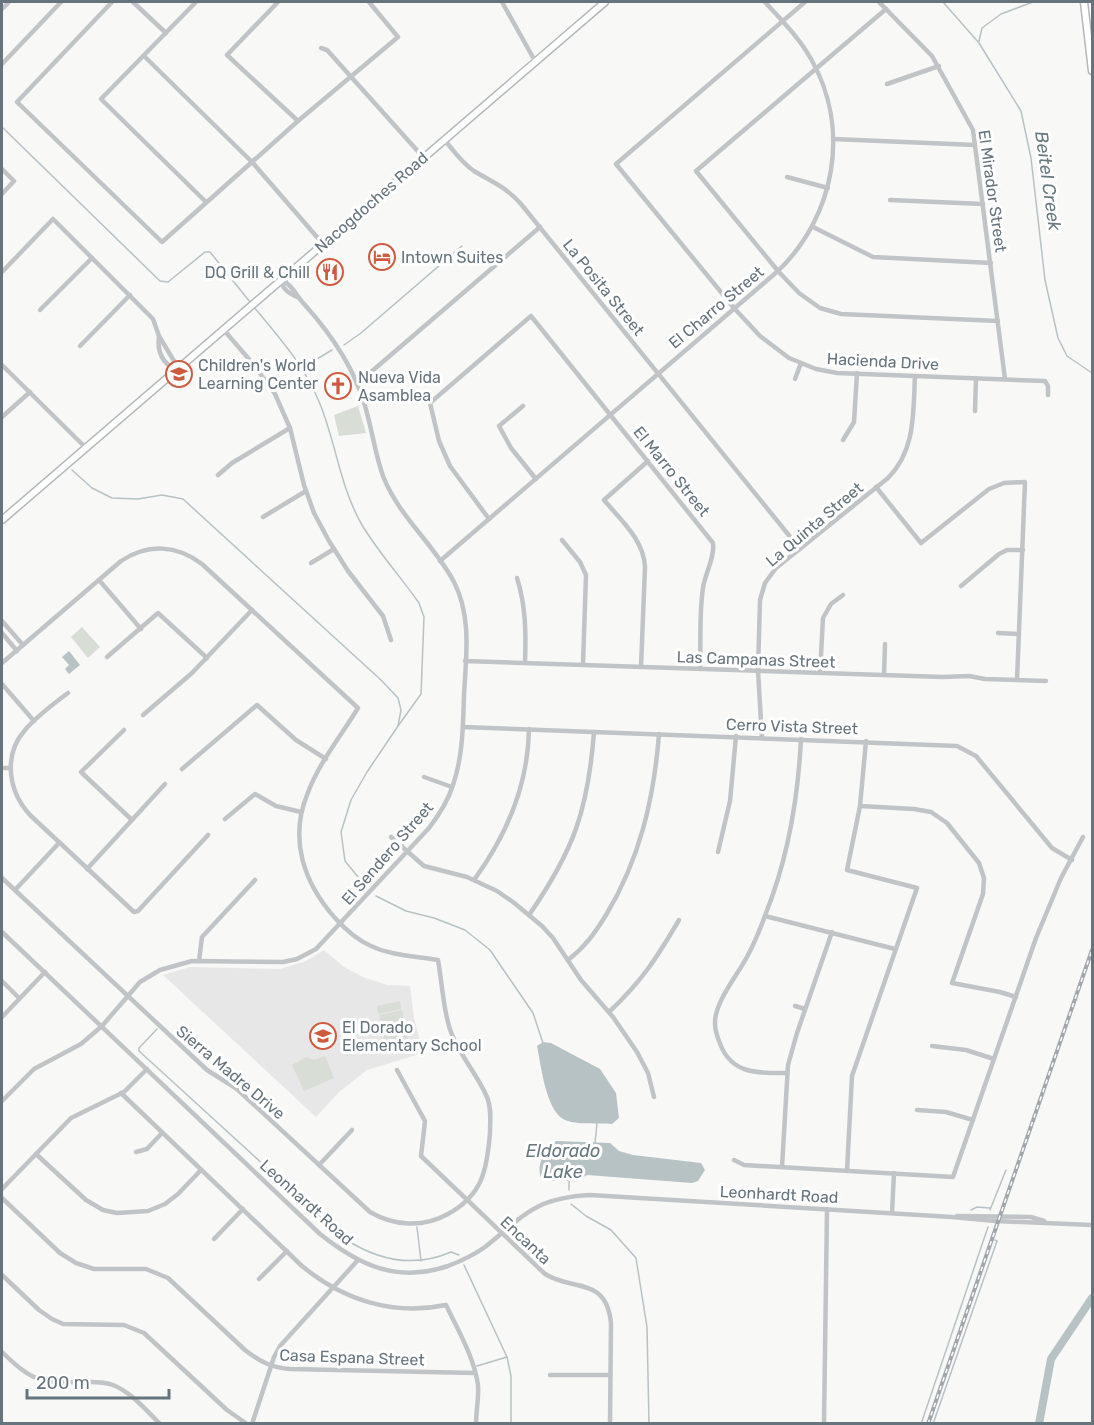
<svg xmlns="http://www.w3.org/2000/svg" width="1094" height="1425" font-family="Rubik,sans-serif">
	<rect width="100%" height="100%" fill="#f8f8f6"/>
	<!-- built -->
	<path fill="#e6e7e6" d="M324,950L344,967L363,977L387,985L410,986L414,1018L423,1053L367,1070L339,1092L316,1117L163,975L190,967L280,969L306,961Z"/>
	<!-- green -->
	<g fill="#d8ddd6">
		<path d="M358,406L366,433L339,436L334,415Z"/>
		<path d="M82,627L100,647L88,658L71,637Z"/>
		<path d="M400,1001L401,1009L378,1014L377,1006Z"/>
		<path d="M402,1010L409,1043L386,1049L379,1015Z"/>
		<path d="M325,1056L334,1078L304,1091L292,1065L306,1057L314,1060Z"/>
	</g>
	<!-- water -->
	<g fill="#b7c2c5">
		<path d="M69,651L80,665L69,674L65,669L69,665L62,657Z"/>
		<path d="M543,1042L551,1043L600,1069L616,1093L619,1118L612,1124C600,1123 576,1125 565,1120C546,1112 541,1065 537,1046Z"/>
		<path d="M556,1141L610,1143L619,1151L633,1155L701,1163L705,1170L698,1181L692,1183L587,1175C575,1183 556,1181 542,1180C535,1165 544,1152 556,1141Z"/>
	</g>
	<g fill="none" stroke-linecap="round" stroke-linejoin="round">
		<!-- stream -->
		<g stroke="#b7c2c5" stroke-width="1.5">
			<path d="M943,2L979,43L1021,111L1031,158L1045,280L1058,338L1067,356L1092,373"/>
			<path d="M979,41L982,28L1001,14L1033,2"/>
			<path d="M2,127L160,281L168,282L205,252H210L250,302"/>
			<path d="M253,306C279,337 305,366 320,404C336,443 340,487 362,525C378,552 401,577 419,603L424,617L421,694L398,726"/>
			<path d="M344,345L361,333L462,246"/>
			<path d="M302,368L332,350"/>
			<path d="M72,470L92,488L112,498L138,499L162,495L183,499L381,680L398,698L401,710L398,726L367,772L351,800L341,832L345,861L367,888"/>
			<path d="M376,896L406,911L434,918L465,930L490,950L533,1013L543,1043"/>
			<path d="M157,1029L139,1048V1051L345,1239C379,1261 414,1268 451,1252L459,1255"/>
			<path d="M595,1143L597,1124"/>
			<path d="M569,1190V1178"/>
			<path d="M571,1204L586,1216L611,1230L636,1258L647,1327L649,1424"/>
			<path d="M971,1210L977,1207L990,1208"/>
			<path d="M990,1210L1006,1170"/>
			<path d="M417,1227L421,1261"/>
			<path d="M464,1265L507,1357L511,1376V1424"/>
			<path d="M477,1366L507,1357"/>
			<path d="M921,1424L988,1227"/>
			<path d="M933,1424L997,1241L995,1240"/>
		</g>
		<!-- river -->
		<path stroke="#b7c2c5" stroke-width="8" d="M1039,1424L1051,1359L1092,1298"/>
		<defs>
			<g id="major">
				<path d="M1084,2L1092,71"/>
				<path d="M2,520L605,2"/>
			</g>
		</defs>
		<!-- major casing -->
		<use href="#major" stroke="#b4b8bb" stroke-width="9"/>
		<!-- minor -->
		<g stroke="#c0c4c7" stroke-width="4.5">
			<path d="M112,2L17,102L162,242L298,121L398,37L369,2"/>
			<path d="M133,2L166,33"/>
			<path d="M196,2L101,99L206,202"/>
			<path d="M278,2L227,55L298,121"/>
			<path d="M502,2L535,61"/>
			<path d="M805,2L616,164L734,308L760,336L789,358L816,369L837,373L1045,381L1048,386V395"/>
			<path d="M879,2L932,56L973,130L1005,379"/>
			<path d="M2,9L9,2"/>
			<path d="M886,9L696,171L778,271L799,293L820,308L841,314L998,321"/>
			<path d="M321,48L327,50L423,157"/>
			<path d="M144,56L252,162L323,244"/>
			<path d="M2,64L61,2"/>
			<path d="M887,84L939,66"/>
			<path d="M444,139C453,150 462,163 474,171C492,182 506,187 521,204L800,549"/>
			<path d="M833,139L975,145"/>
			<path d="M2,169L14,181L2,194"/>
			<path d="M787,177L828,188"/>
			<path d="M890,200L983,204"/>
			<path d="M813,227L873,257L991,263"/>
			<path d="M2,272L53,219L153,319L159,336L174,361L177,370"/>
			<path d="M280,279C283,289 288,293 297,297"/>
			<path d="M40,310L92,258"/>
			<path d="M223,329L254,365L275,394L290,428L304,485L314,513L329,541L348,571L383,616L391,640"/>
			<path d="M159,336C157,351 162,363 176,370"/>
			<path d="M80,346L130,295"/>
			<path d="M2,365L86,448"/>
			<path d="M795,379L801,363"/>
			<path d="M357,384L540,227"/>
			<path d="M523,406L499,426L511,448L536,479"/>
			<path d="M975,411L976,378"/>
			<path d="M2,417L30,392"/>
			<path d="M843,440L854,422L857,373"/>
			<path d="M218,475L232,463L290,428"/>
			<path d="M876,487L921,543L989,489L1004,483L1025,482L1017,680"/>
			<path d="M263,517L306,491"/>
			<path d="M489,519L450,466L439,441L430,403L531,316L713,543C715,558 705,573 703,588C699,615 701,642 700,669"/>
			<path d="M562,540L580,562L586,575L583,664"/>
			<path d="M440,561L778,271C835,216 851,129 811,59C799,37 781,20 765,2"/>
			<path d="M311,563L334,549"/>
			<path d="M517,578C526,606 526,634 525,663"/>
			<path d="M99,580L141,629"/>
			<path d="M961,586L999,554L1007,550H1023"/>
			<path d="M2,621L23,645"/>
			<path d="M2,633L17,651"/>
			<path d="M998,633L1019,634"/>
			<path d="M107,657L158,613L207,658"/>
			<path d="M465,661L943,677L969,676L985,679L1046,681"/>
			<path d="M2,663L121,561C148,543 177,545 202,564L358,708C341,736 318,764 307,795C289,840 304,883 335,918C345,929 357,940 371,946C392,956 416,956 438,960C442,982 444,1018 453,1037C462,1058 478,1076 487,1097C492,1109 490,1121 490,1133C487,1169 483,1195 448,1214C423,1228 394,1226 370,1212L237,1089L207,1070L2,878"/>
			<path d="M641,667L645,567C644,540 620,519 604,500L648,461"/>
			<path d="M820,673L823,618L831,604L843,595"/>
			<path d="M884,675L885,644"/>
			<path d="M2,684L34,721"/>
			<path d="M68,693C53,704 37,716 25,730C3,755 8,791 30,815L134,912L138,911L208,835"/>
			<path d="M143,715L192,673L252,610"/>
			<path d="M463,727L957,746L976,756L1052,848L1072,860"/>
			<path d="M124,730L81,772L132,820"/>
			<path d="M762,738L758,671L760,600L765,583L776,568L888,478C916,450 913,412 915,376"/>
			<path d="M2,768H11"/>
			<path d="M182,769L257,705L296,740L326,759"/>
			<path d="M424,777L452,787"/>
			<path d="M860,806L914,809L931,812L947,823L979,863L984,878L983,894L952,983L1000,992L1016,997"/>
			<path d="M225,819L255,794L276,806L301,812"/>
			<path d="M391,837L424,866L467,877L497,891L513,902L542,926L553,938L581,980L613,1017L637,1052L648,1073L654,1097"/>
			<path d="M718,852L730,801L736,736"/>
			<path d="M87,869L165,784"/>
			<path d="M474,880C507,835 528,786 529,729"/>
			<path d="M15,890L59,843"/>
			<path d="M529,915C574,850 588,810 594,732"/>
			<path d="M765,916L895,949"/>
			<path d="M2,932L320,1234C360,1266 398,1283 448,1266C461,1261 474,1255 485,1247C525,1215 534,1198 590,1195L952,1217L995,1221L1092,1225"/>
			<path d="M568,960C585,947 595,933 606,915C640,859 654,798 659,734"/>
			<path d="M199,961L202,937L255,880"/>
			<path d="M2,981L19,998"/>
			<path d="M795,1006L805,1009"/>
			<path d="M609,1012C642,981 656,959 679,920"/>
			<path d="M2,1017L45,972"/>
			<path d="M932,1046L966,1050L994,1059"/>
			<path d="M397,1070L425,1121L421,1156L545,1274C574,1292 606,1276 611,1323L610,1424"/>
			<path d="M787,1073C760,1073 733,1075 721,1046C718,1039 715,1032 715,1024C714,1002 738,975 748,955C755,942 761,927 766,913C788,858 798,798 801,739"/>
			<path d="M121,1093L302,1266C343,1300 393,1316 446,1305C458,1330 474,1357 478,1385C479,1398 476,1411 476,1424"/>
			<path d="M2,1101L34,1069L81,1044L102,1026L140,982L160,970L192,961L283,962L297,959L316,949L429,828C439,815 448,801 453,785C463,756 463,725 464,695C466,657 472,617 454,582C434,544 399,517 383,476C375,454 372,429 365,406C354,367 331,334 305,305C296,296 293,285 280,279"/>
			<path d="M917,1110L946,1112L973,1120"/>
			<path d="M136,1152L147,1149L162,1133"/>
			<path d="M36,1154L86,1200L103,1210L117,1213L148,1211L165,1204L178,1194L201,1170"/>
			<path d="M734,1160L744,1165L953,1177L1036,938L1061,878L1083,837"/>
			<path d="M319,1165L352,1130"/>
			<path d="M782,1167L788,1065L797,1033L832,932"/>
			<path d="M847,1171L852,1076L917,888L847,870L860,806L866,741"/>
			<path d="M2,1189L71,1118L124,1092L147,1069"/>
			<path d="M2,1198L60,1253L76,1263L94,1269H146L168,1278L245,1350C259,1361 272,1368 290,1369L475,1373"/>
			<path d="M892,1213L894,1173"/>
			<path d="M957,1216L1031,1217L1044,1221"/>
			<path d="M214,1239L243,1209"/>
			<path d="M2,1275L39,1310L52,1319L63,1324L124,1325L144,1333L227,1410L247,1424"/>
			<path d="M259,1279L287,1251"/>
			<path d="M2,1352C32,1381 39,1383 81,1382C92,1382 103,1381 113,1385C131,1392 146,1410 160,1424"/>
			<path d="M550,1375H610"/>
			<path d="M252,1424L274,1357L280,1346L358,1260"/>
			<path d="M824,1424L827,1209"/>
		</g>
		<!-- major -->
		<use href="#major" stroke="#fff" stroke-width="6"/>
		<defs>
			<path id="rail" d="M928,1424L1092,950"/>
		</defs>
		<!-- rail casing -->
		<use href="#rail" stroke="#a0a6ab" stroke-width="4"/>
		<!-- rail -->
		<use href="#rail" stroke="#fff" stroke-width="1.5" stroke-dasharray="4.5" stroke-linecap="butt"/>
	</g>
	<!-- icons -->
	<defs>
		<symbol id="hotel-ring" viewBox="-11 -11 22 22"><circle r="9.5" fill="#fff" stroke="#cf5b3f" stroke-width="1.5"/><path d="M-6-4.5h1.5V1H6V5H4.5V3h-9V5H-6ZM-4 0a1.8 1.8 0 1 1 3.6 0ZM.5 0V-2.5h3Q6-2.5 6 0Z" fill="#cf5b3f"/></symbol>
		<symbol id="restaurant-ring" viewBox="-11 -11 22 22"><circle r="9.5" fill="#fff" stroke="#cf5b3f" stroke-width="1.5"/><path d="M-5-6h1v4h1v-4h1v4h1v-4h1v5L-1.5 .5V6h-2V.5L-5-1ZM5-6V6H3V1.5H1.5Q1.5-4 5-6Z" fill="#cf5b3f"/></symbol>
		<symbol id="school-ring" viewBox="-11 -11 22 22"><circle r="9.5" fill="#fff" stroke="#cf5b3f" stroke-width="1.5"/><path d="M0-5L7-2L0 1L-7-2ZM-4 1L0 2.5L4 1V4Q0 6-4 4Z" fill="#cf5b3f"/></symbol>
		<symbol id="church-ring" viewBox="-11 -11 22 22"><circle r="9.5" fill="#fff" stroke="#cf5b3f" stroke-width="1.5"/><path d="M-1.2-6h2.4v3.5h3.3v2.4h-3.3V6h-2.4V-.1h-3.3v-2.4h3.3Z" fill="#cf5b3f"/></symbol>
	</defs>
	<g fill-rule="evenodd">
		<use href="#hotel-ring" x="367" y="242" width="30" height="30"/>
		<use href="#restaurant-ring" x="315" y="257" width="30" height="30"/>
		<use href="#school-ring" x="164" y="359" width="30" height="30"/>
		<use href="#church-ring" x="323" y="371" width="30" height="30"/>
		<use href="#school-ring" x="308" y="1021" width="30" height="30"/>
	</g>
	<g text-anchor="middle" stroke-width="6" stroke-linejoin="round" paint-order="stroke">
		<!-- street labels -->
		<g font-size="16" fill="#66747d" stroke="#fff">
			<text transform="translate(993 191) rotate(82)" y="6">El Mirador Street</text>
			<text transform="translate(371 202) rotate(-41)" y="6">Nacogdoches Road</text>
			<text transform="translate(604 287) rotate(51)" y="6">La Posita Street</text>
			<text transform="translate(716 307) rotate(-40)" y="6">El Charro Street</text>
			<text transform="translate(883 361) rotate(3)" y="6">Hacienda Drive</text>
			<text transform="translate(672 471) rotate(51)" y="6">El Marro Street</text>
			<text transform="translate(814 524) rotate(-40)" y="6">La Quinta Street</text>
			<text transform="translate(756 659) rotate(2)" y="6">Las Campanas Street</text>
			<text transform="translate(792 726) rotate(2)" y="6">Cerro Vista Street</text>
			<text transform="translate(387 853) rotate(-49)" y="6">El Sendero Street</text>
			<text transform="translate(231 1072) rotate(40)" y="6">Sierra Madre Drive</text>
			<text transform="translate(779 1194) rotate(3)" y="6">Leonhardt Road</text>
			<text transform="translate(307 1202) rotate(42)" y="6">Leonhardt Road</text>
			<text transform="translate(526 1240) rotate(43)" y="6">Encanta</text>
			<text transform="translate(352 1357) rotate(2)" y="6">Casa Espana Street</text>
		</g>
		<!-- poi labels -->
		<g font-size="16" fill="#66747d" stroke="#fff" text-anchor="start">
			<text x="401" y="263">Intown Suites</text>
			<text x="310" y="278" text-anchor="end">DQ Grill &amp; Chill</text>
			<text x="198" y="371">Children's World<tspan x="198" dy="18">Learning Center</tspan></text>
			<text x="358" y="383">Nueva Vida<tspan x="358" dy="18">Asamblea</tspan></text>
			<text x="342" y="1033">El Dorado<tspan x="342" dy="18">Elementary School</tspan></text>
		</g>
		<!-- water labels -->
		<g font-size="18" font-style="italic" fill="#67797f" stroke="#fff">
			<text transform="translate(1048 181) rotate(82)" y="6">Beitel Creek</text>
			<text x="563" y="1157">Eldorado<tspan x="563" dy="21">Lake</tspan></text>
		</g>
	</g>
	<!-- border -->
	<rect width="1094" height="1425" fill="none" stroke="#66747d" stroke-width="6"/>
	<!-- scale -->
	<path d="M27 1389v9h142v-9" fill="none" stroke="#66747d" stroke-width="3"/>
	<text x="36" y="1389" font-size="18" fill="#66747d" stroke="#ffffff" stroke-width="4.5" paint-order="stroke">200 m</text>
</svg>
